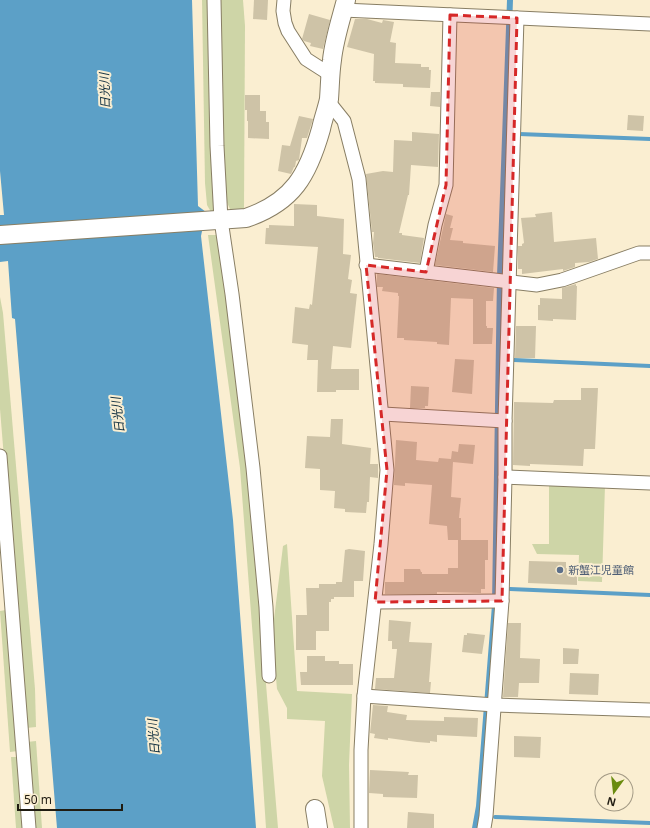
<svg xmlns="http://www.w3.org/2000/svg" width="650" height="828" font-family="'Noto Sans','Noto Sans JP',sans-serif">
	<rect width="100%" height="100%" fill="#faeed1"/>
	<!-- green -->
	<g fill="#ced5a7">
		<path d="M202,0H211L216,202L213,212H211L207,205L205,183Z"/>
		<path d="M218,0H243L245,26L244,209H230L224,196Z"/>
		<path d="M208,235H216L222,260L248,468L278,828H266L257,692L240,468Z"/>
		<path d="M0,297L3,313L35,689L36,727L26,728L0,409Z"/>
		<path d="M549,485H605L602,582L578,581L579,555L537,554L532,544H549Z"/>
		<path d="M287,544L297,691L352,694L349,765L350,828H334L322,776L325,721L287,719V708L277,689L272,635L283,546Z"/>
		<path d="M6,610L18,751L10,752L0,611Z"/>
		<path d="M36,741L42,828H34L27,742Z"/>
		<path d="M11,757H18L24,828H16Z"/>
	</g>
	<!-- water -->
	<g fill="#5ca0c7">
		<path d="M0,0H192L198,206L206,212L201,236L233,520L256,828H57L15,319L12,318L8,261L0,262V215H4L0,171Z"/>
		<path d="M507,0H513L503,276L498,596L479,828H472L476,806L492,605L497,276Z"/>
	</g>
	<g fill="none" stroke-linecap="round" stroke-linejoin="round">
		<!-- stream -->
		<g stroke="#5ca0c7" stroke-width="4">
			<path d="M519,134L650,139"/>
			<path d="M514,360L650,366"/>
			<path d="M510,589L650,595"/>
			<path d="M495,817L650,823"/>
		</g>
	</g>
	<!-- building -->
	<g fill="#cec3a7">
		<path d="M254,0H268L267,20L253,19Z"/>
		<path d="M309,14L330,20L323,49L310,46L311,43L304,41L302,39Z"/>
		<path d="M355,19H367L382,23L383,20L394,22L390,42L396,43L395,63L421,64V67H429V70H431L430,88L403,87V84L375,83V81H373L374,54L347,47Z"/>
		<path d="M431,92H440V107L430,106Z"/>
		<path d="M245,95H260V111H266V122H269V139L248,138V121H247V110H245Z"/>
		<path d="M628,115L644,116L643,131L627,130Z"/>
		<path d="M299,116L313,119L307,138H302L299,160L296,161L295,167H294L291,174L278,171L282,145L290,146Z"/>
		<path d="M412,132L439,134L438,167L411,165L409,195H408L399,233H402V235L424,238L420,263L378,258V257H375L373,243L374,232H372L366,174L383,171L393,172L394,140L412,141Z"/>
		<path d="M294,204L317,205V216L344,219L343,254L351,255L348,279L352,280L350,293L357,294L351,348L333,346L331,369H359V390H336V392H317L318,360H307L308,345L292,343L295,307L309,309L310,304L312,305L318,247L265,244L266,228H269V225L294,226Z"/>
		<path d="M552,212L554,242L596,238L598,259L589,262L575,263V267L563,271V269L522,274V269H518V246H522V244L524,243L521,218L536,217L535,214Z"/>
		<path d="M446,214L453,216L450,228H453L450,240L463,241V243L495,246L493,272L435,265Z"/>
		<path d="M377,274L494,288L493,301H486V326H487V328H493L492,344H473V299L451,298L449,345L437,344V342L404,340V338H397L399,296H398V293L382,291L383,287H377Z"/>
		<path d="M576,284V286H577L576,320L553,319V321L538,320V305H540V298L562,299V288Z"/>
		<path d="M516,326H536L535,358H515Z"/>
		<path d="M455,359L474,360L472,394L452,392Z"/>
		<path d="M411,386L429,387L428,406H425V408H410Z"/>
		<path d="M581,388H598L595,449H584L583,466L530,464V466L513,465L514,402L553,403L554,400H581Z"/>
		<path d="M331,419H343L342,444L371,448L370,464H378V478L370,477L369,502H367L366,513L345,512V509L334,508L335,491L320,490V469L305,468L307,436L330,437Z"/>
		<path d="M396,440L417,442L416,460L438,462L439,458L451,459L452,451L458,452L459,444L475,445L473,464L453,462L451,497L461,498L459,518H461V540H448L447,526L429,524L432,485L405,483V486L394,485Z"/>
		<path d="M458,540H488V560H485V589H481V593L437,592V594H385V582H404V569H420L421,572H422V574H448V568H458Z"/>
		<path d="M349,549L365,551L363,581H354V597H334V599H331V602H329V631H316V650H296V615H307L306,588H319V584H336V582H342L345,550Z"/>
		<path d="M529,561L566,562V568H577V585L528,583Z"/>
		<path d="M389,620L411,622L409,642L432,643L429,682H431L430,693L375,689L376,678H394L397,649H392V641H388Z"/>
		<path d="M508,623H521L520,658L540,659L539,683H519L518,697H503Z"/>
		<path d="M467,633L485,635L482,654L462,652L464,635H467Z"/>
		<path d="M563,648L579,649L578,664H563Z"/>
		<path d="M307,656H325V661H339V664H353V685H301L300,672H307Z"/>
		<path d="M570,673L599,674L598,695L569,694Z"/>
		<path d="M373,705L388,706L387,712L407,715L406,720L444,721V717L478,718L477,737L437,735V742L430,741V743L417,742L388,738V740L374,738L375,734L370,733Z"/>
		<path d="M514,736L541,737L540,758L514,757Z"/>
		<path d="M370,770L409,772L408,775H418L417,798L383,797V794L369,793Z"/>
		<path d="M408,812L434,814V828H407Z"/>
	</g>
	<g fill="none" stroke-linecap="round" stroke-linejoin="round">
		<defs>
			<g id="street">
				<path d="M214,0L217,146L221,220L232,294L253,468L266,607L269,676"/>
				<path d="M284,0L283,11L285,23L288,31L306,59L331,75"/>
				<path d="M343,10L650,24"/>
				<path d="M328,101L344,121L359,179L387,470L381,544L364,696L361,750V828"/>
				<path d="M366,265L537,285L562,280L639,253H650"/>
				<path d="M426,272L435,225L446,185L450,15"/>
				<path d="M383,414L505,421"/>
				<path d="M0,456L29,828"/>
				<path d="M505,477L650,483"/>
				<path d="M375,602L502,601"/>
				<path d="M364,696L495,705L650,710"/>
				<path d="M484,828L486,816L502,601L505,477V421L517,18"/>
			</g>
			<g id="secondary">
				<path d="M0,235L246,218C293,202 308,175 321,129C323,119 327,109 329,99C330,86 330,73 332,60C334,40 341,19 346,0"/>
				<path d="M315,809L318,828"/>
			</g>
		</defs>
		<!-- street casing -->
		<use href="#street" stroke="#887e64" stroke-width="15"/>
		<!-- secondary casing -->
		<use href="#secondary" stroke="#887e64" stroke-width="20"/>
		<!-- street -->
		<use href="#street" stroke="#fff" stroke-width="13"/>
		<!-- secondary -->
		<use href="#secondary" stroke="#fff" stroke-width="18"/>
	</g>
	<!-- marked area -->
	<path fill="#d62828" fill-opacity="0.2" stroke="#d62828" stroke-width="3" stroke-dasharray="8 5" stroke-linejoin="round" d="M450,15L517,18L502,601L375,602L387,470L366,265L426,272L446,185Z"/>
	<!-- markers -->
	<circle fill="#5c6f8a" stroke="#faeed1" stroke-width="1.5" cx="560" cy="570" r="4"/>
	<g text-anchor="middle" stroke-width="4" stroke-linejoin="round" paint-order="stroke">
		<!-- service labels -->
		<g font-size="11" fill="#4e5e75" stroke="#faeed1" text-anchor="start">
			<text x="568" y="574">新蟹江児童館</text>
		</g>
		<!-- water labels -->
		<g font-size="12" font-style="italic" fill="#102f40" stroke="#faeed1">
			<text transform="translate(105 91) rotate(-92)" y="4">日光川</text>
			<text transform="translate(118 415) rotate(-97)" y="4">日光川</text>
			<text transform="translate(154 737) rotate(-95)" y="4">日光川</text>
		</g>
	</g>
	<!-- north arrow -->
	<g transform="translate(614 792) rotate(195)"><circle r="19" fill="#faeed1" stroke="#a39a85"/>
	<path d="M0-3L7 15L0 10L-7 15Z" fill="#6a8b0f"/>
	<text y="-6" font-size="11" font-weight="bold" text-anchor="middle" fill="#201c12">N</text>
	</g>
	<!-- scale -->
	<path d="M18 804v6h104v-6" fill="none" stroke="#201c12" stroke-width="2"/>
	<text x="24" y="804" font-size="12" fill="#201c12" stroke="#faeed1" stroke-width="3" paint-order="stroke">50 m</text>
</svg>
